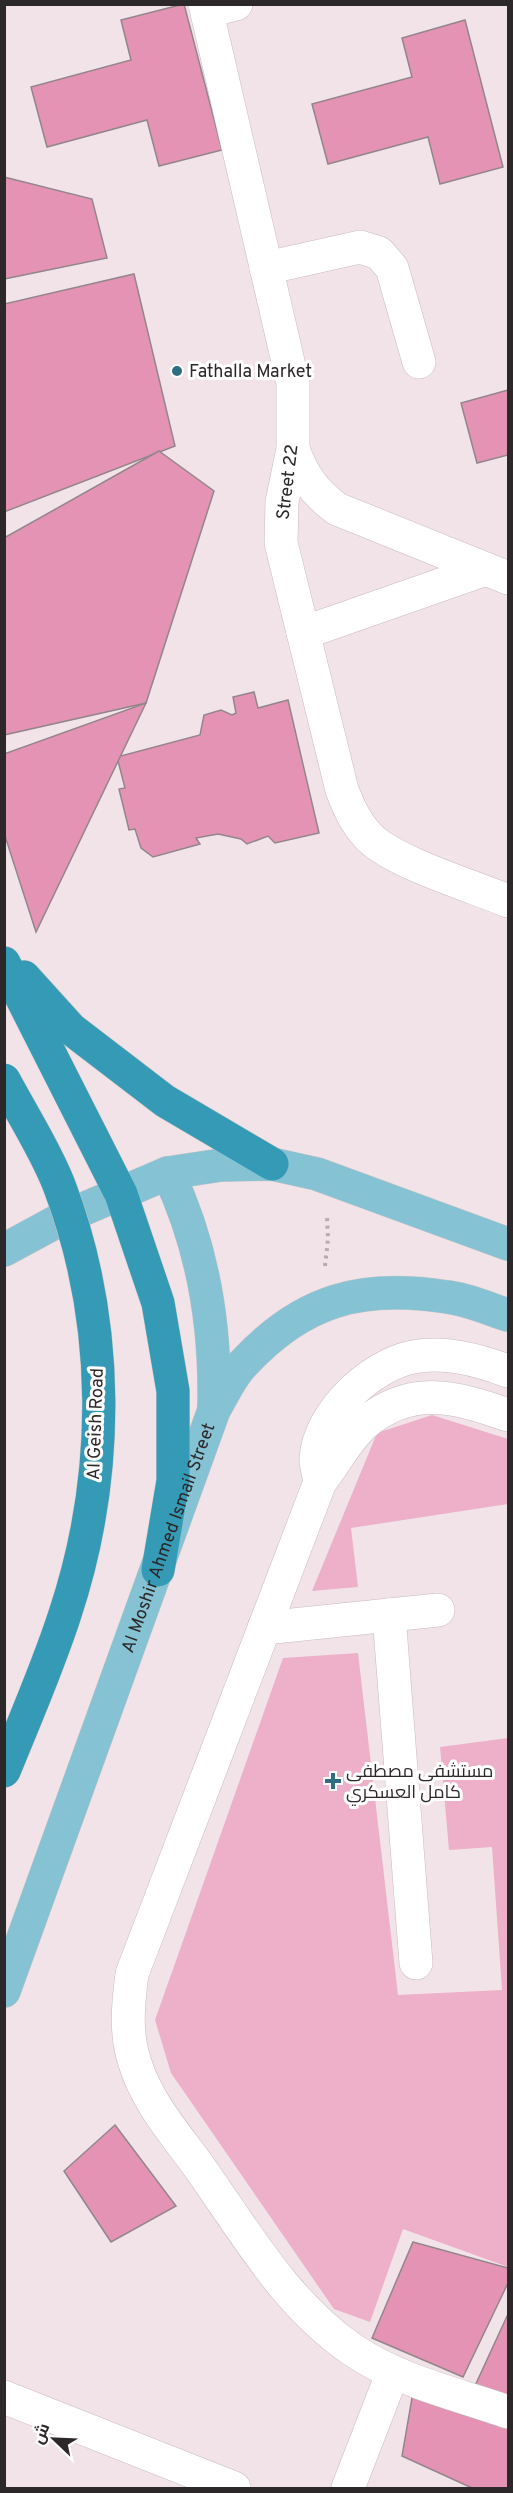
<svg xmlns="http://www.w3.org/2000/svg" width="513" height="2493" font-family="Overpass,Cairo,sans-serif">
	<rect width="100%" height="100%" fill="#f2e3e8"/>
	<!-- green -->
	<g fill="#edb0c8">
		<path d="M432,1415L508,1439V1504L351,1528L358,1587L312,1591L377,1433Z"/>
		<path d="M358,1653L398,1995L502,1990L492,1847L449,1850L440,1747L508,1738V2267L403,2229L370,2322L334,2309L171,2073L155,2020L283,1658Z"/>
	</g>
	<!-- building -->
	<g fill="#e493b5" stroke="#93868a" stroke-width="1.5">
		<path d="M184,4L222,150L159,166L147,120L47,147L31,87L131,60L121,20Z"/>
		<path d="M465,20L503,167L440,184L428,137L328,164L312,104L412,77L402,38Z"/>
		<path d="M4,177L92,199L107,258L4,279Z"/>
		<path d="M134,274L175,446L4,512V304Z"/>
		<path d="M508,390V455L477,463L461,403Z"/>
		<path d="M159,451L214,491L146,703L4,735V538Z"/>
		<path d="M254,692L258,708L288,700L319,833L275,843L268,836L247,844L241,839L218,834L196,838L200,844L153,857L141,848L135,829L129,830L119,789L125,788L117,757L200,735L204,715L221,710L232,715L236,713L233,697Z"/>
		<path d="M146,703L36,932L4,833V754Z"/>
		<path d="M115,2125L176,2206L111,2242L64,2171Z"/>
		<path d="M413,2242L508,2268V2283L463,2377L372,2338Z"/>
		<path d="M508,2314V2396L474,2388Z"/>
		<path d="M413,2392L508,2407V2488H472L402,2456Z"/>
	</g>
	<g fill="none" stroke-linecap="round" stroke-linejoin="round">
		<defs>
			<g id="minor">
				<path d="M205,4L293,383V449L282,502L281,543L342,790C349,808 356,824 370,838C396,863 472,886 508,901"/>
				<path d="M207,11L236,4"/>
				<path d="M266,268L360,247L379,253L392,268L419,362"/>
				<path d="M293,449C303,476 314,492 337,509L508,578"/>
				<path d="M303,633L486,569"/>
				<path d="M508,1415C457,1397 412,1384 365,1423C347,1439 335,1463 320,1482L132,1974C128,2004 125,2034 135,2063C147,2103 178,2137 202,2171C247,2235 287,2305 353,2350C398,2381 457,2394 508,2412"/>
				<path d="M320,1482C319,1475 316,1466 316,1459C318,1414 371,1365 413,1357C446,1351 478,1360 508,1371"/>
				<path d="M389,1615L416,1963"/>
				<path d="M264,1628L438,1610"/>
				<path d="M4,2397L234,2488"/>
				<path d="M348,2488L393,2372"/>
			</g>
			<g id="major">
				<path d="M168,1173C204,1248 216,1326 214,1408"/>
				<path d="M4,1250L65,1217L168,1173L221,1165L272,1164L317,1174L508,1244"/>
				<path id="s1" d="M4,1991L214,1410C223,1395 231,1376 243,1364C303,1299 362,1284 447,1297C467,1299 489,1309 508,1315"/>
			</g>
			<g id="highway">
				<path d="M4,963L121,1194L158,1303L173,1391V1481L158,1570"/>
				<path d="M24,977L71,1029L165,1101L272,1164"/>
			</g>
		</defs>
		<!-- minor casing -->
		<use href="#minor" stroke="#c9bbc1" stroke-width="34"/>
		<!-- major casing -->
		<use href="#major" stroke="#c8c7c7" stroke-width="34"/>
		<!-- highway casing -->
		<use href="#highway" stroke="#c8c7c7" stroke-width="34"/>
		<!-- path -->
		<path stroke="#b7abaf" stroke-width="4" stroke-dasharray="3 4.5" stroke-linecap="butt" d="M325,1266L328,1239L327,1217"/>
		<!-- minor -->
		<use href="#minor" stroke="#fff" stroke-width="33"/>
		<!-- major -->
		<use href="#major" stroke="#85c2d3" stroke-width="33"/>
		<!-- highway -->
		<use href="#highway" stroke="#349ab5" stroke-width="33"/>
		<defs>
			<path id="highway-bridge" d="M4,1080C22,1114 45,1149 59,1185C111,1322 111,1475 65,1614C48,1667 25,1719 4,1771"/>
		</defs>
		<!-- highway-bridge casing -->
		<use href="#highway-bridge" stroke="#c8c7c7" stroke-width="34" stroke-linecap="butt"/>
		<!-- highway-bridge -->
		<use href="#highway-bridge" stroke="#349ab5" stroke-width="33"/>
	</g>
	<!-- markers -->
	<g fill="#2d6e81" stroke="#fff" stroke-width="2">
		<circle cx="177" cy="371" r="6"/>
		<path d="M330 1772h6v6h6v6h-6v6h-6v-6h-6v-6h6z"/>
	</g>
	<g text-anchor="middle" stroke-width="6" stroke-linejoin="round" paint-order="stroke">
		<!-- poi labels -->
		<g font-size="18" fill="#2c2729" stroke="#fff" text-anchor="start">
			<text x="189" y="377">Fathalla Market</text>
			<text x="346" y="1777">مستشفى مصطفى<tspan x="346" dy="21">كامل العسكري</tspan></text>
		</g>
		<!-- street labels -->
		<g font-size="18" fill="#2c2729" stroke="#fff">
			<text transform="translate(287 482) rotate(-83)" y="6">Street 22</text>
			<text transform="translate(95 1424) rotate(-88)" y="6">Al Geish Road</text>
			<text dy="6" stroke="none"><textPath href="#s1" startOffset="482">Al Moshir Ahmed Ismail Street</textPath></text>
		</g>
	</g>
	<!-- border -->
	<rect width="513" height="2493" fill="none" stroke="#2c2729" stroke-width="12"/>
	<!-- north arrow -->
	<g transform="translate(54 2439) rotate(293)" stroke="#ffffff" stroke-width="4.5" paint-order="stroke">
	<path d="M0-4.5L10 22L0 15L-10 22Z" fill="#2c2729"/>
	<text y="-9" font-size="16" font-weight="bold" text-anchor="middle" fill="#2c2729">ش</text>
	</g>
</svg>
